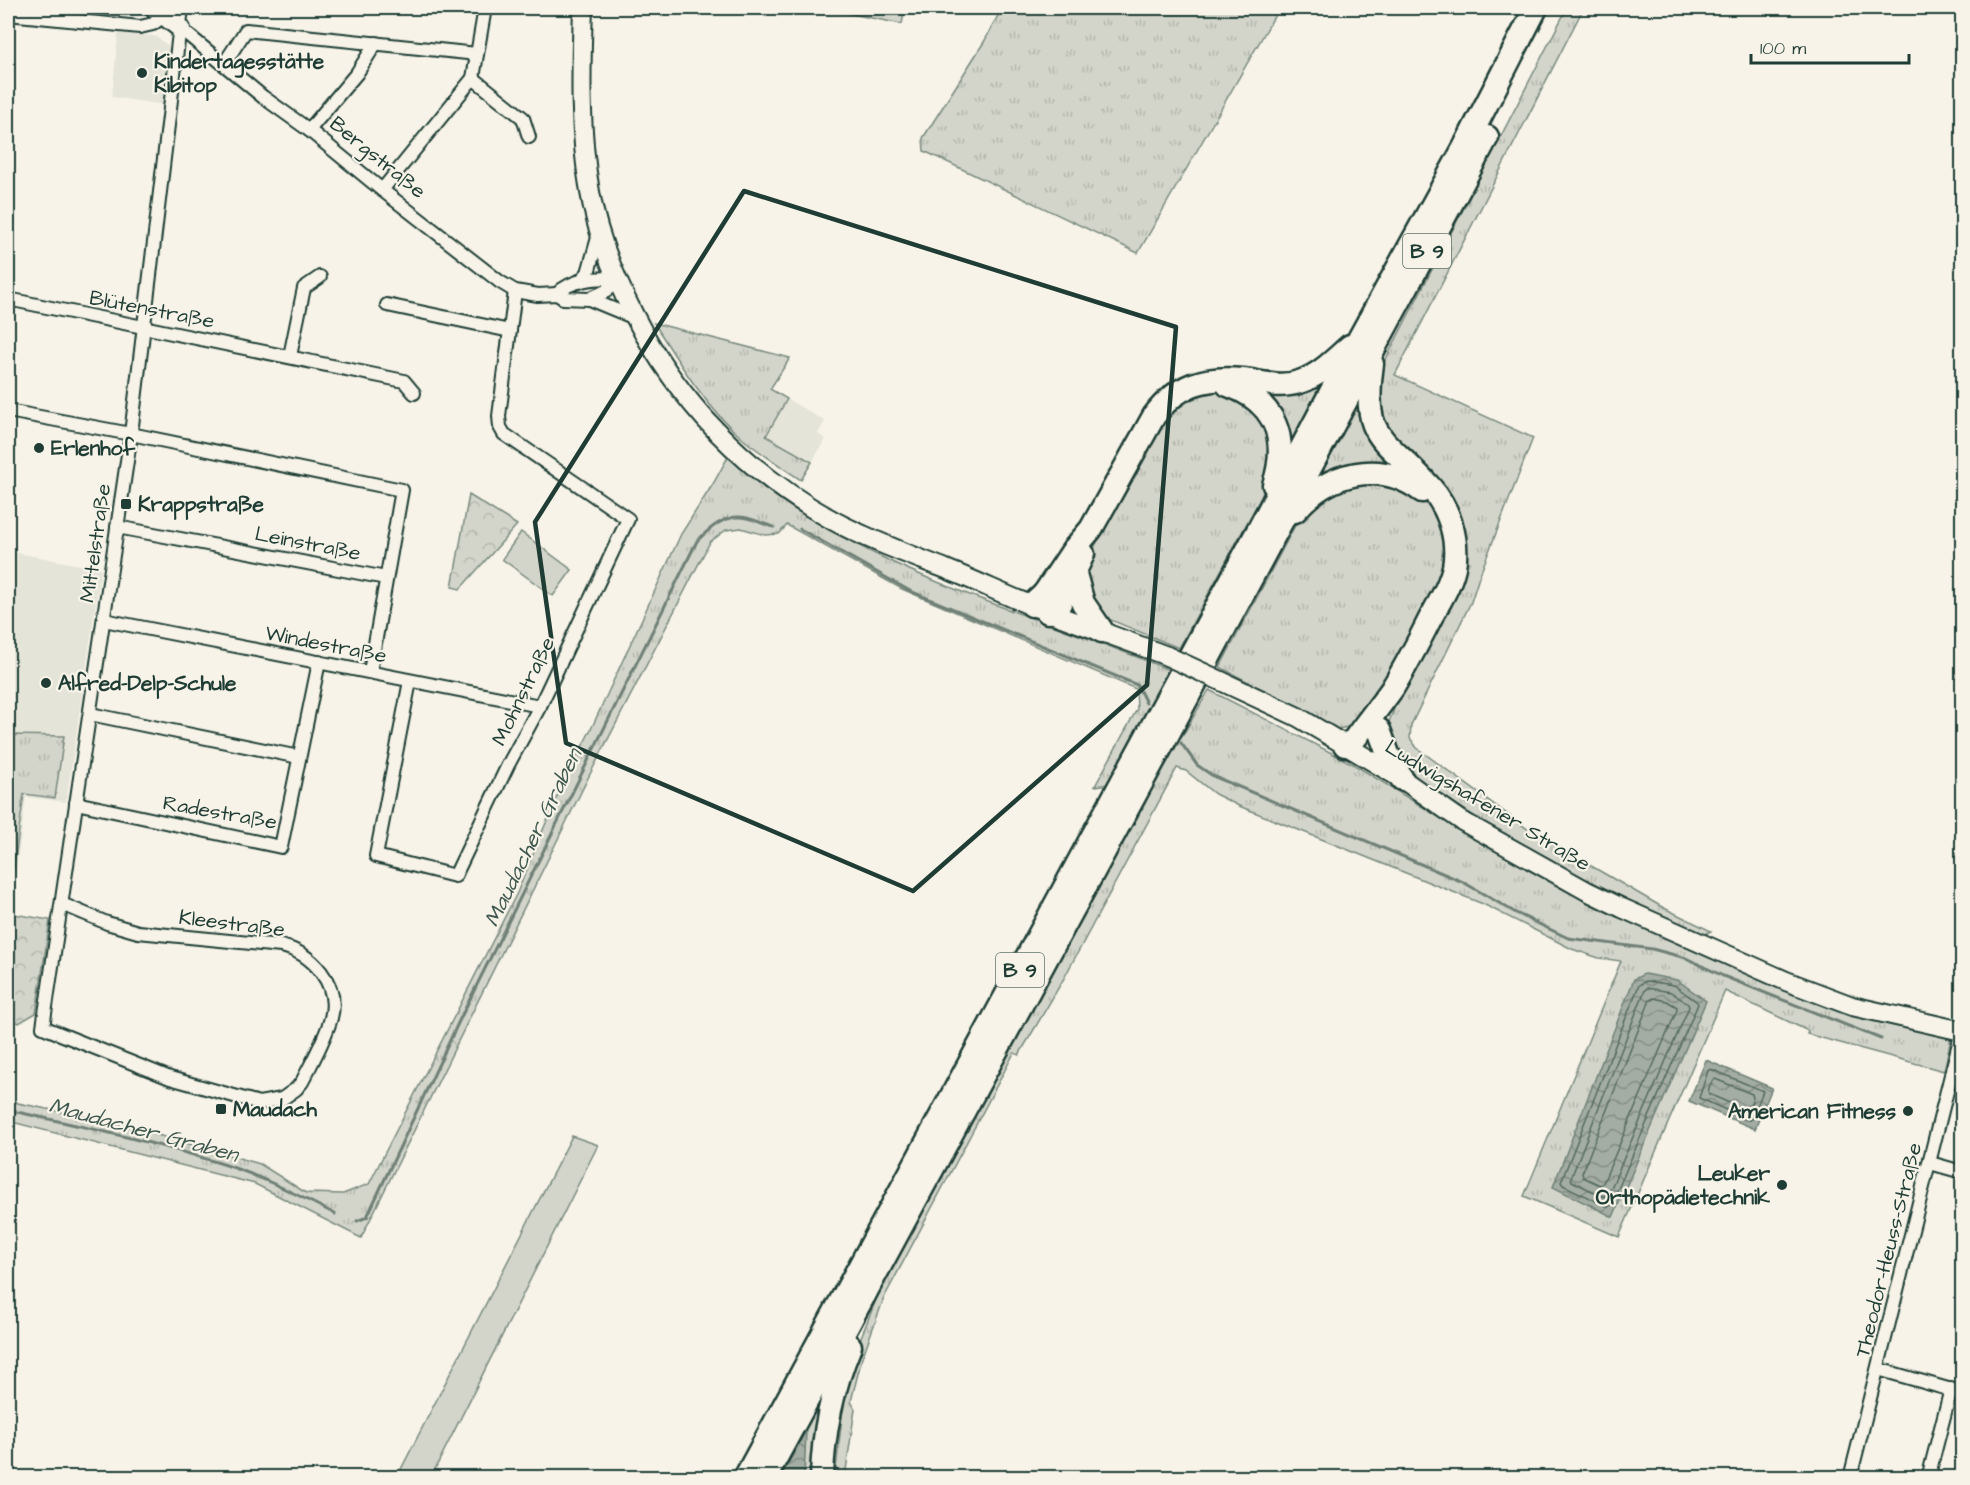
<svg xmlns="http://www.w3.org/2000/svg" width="1970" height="1485" font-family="'Architects Daughter',sans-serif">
	<defs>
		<pattern id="grass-tufts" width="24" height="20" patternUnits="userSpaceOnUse" patternTransform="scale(1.5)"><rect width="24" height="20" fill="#d3d5ca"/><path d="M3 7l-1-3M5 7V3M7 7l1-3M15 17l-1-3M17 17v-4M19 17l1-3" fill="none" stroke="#b5b8ae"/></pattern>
		<pattern id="park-crowns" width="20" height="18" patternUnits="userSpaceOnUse" patternTransform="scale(1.5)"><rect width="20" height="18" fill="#d3d5ca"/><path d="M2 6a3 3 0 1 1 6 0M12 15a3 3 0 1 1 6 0" fill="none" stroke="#b5b8ae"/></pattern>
		<pattern id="water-waves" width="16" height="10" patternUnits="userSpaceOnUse" patternTransform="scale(1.5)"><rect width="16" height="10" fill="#a4ada3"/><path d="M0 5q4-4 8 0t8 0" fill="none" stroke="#858e86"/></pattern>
	</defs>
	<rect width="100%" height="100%" fill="#f7f3e8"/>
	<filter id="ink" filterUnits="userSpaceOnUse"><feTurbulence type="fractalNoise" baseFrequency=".0167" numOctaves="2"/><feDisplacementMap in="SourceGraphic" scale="12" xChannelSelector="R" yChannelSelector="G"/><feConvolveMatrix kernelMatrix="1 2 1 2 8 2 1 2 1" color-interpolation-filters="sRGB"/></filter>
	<g filter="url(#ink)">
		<!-- built -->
		<g fill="#e5e4d9">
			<path d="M118,33L155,36L173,49L164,105L112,97Z"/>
			<path d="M787,399L825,421L818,434L826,439L812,462L766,436Z"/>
			<path d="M8,551L101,569L66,802L26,797L10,914L8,913Z"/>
		</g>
		<!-- grass -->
		<g fill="url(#grass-tufts)" stroke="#79897f" stroke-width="1.5">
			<path d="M1002,8H1279L1138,253L924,151L923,138L984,42Z"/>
			<path d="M1567,8L1583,9L1395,375L1533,438L1479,577L1471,602L1411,725L1410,738L1417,748L1529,830L1662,907L1711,931L1702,936L1561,869L1483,822L1416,778L1392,746L1387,727L1408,672L1464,546L1378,425L1374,382Z"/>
			<path d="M654,323L790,358L770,389L787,399L766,436L812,462L801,480C782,467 762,454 744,440C708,410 679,363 654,323Z"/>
			<path d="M1331,371L1286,456L1244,384Z"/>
			<path d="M1364,385L1398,472L1308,492Z"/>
			<path d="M1208,390L1232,392L1259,409L1275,461L1261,497L1179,648L1101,616L1088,598L1085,573L1095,546L1158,424L1175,403Z"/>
			<path d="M728,457C766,490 807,519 852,542C950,595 1065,626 1169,670L1109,784L1095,786L1137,709L1136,689L902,589L787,525L779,534L765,535L741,528L726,530L710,542L589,776L361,1238L255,1184L8,1121V1101L115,1123L260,1164L306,1193L343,1194L369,1184L517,893L555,801L593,725L681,534L713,484Z"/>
			<path d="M1373,476L1416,494L1431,508L1441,527L1446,552L1441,585L1386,682L1349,727L1337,729L1220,667L1307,503Z"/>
			<path d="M1209,690L1353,764L1465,833L1578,895L1891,1022L1951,1038L1944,1071L1807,1034L1808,1031L1725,991L1619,1237L1524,1196L1621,961L1599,958L1572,949L1483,904L1239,806L1215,794L1186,771L1177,768L1063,980L1019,1055L1014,1053L884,1298L862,1358L851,1401L855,1409L845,1477L835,1478L845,1391L857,1347L878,1295L1119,846Z"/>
			<path d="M8,735L64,736L55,798L24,794L8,910Z"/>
			<path d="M825,1381L816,1477H804L805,1433L781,1477L773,1478Z"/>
		</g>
		<!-- park -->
		<g fill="url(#park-crowns)" stroke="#79897f" stroke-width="1.5">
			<path d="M469,495L517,525L460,589L452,587Z"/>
			<path d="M8,913L50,920L36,1013L19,1023L8,1019Z"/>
		</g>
		<!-- garden -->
		<g fill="#d3d5ca" stroke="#79897f" stroke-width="1.5">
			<path d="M822,8H905L902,24Z"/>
			<path d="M521,532L572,570L553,596L502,559Z"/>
			<path d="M572,1136L598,1145L431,1477H397Z"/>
		</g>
		<!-- water -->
		<g fill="url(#water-waves)" stroke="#6f8077" stroke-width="1.5">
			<path d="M1644,974L1677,980L1706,1001L1613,1217L1553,1187L1634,979Z"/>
			<path d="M1706,1060L1772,1088L1755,1129L1689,1101Z"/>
			<path d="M806,1431L804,1477H781Z"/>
		</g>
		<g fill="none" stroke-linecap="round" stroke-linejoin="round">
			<!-- shore -->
			<g stroke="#546a60" stroke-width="1.5">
				<path d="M1646,981L1674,985L1697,1002L1698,1004L1611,1205L1608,1207L1563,1185L1561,1182L1639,985Z"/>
				<path d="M1647,988L1671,992L1688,1004L1689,1007L1608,1195L1604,1197L1572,1181L1571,1178L1645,990Z"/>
				<path d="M1654,998L1667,1001L1677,1007V1010L1603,1183L1600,1185L1583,1177L1582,1173L1650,1000Z"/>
				<path d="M1711,1069L1763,1091L1752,1119L1749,1120L1699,1098L1708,1071Z"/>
				<path d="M1715,1079L1752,1094L1753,1098L1749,1109L1745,1110L1709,1094C1707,1090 1711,1081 1715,1079Z"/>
			</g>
			<!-- stream -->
			<g stroke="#6f8077" stroke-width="3">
				<path d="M800,529L910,591L1137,685L1146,703"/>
				<path d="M1181,743L1197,765L1213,776L1463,882L1516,913L1568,938L1652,949L1686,958L1723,976L1881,1039"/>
				<path d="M8,1110C76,1125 146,1140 213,1161C255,1173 296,1194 335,1214"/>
				<path d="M357,1221L367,1217L459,1021L697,541C710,528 726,513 747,518C756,520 765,525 774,527"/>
			</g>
			<defs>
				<g id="street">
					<path d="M8,14L140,27L153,24L164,16"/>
					<path d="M181,29L263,97L309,130L382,190L500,282L515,291L538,295L557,294L563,298L589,299L635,318"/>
					<path d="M224,64L246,30L477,54"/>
					<path d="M473,78L523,118L529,137"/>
					<path d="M309,130L357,73L376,43"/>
					<path d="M382,190L473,78L485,8"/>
					<path d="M579,282L588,273L599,234"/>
					<path d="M557,294C571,279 598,277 617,279"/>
					<path d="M8,299L404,381L414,393"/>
					<path d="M589,299L606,291L617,279"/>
					<path d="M387,305L510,331"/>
					<path d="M290,356L304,288L320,277"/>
					<path d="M8,411L131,434L402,490L370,672"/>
					<path d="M117,527L386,578"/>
					<path d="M104,620L540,706"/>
					<path d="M410,681L376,856L455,876L508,765L540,706L628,519L504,434L500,427L499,416L515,291"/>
					<path d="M90,714L299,757"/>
					<path d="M76,803L281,847L319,662"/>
					<path d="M62,904L107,923L138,932L281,946C312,953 340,984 331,1018C325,1040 312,1062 302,1082L296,1089L282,1099L259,1103L170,1078L43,1027L131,434L182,8"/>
					<path d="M1930,1163L1962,1172"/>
					<path d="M1878,1369L1962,1393"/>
					<path d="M1850,1478L1962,1031"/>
					<path d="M1928,1478L1951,1389"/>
				</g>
				<g id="secondary">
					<path d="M154,8L181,29"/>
					<path d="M583,8C581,70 579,130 590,192C597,235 614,276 634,315C678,402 748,474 834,521C869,540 908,554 946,569C976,581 1005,595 1035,607C1079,624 1123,639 1167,656"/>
					<path d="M1221,681L1298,717L1402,779L1462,821L1587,891L1622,908L1786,981L1852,1006L1962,1031"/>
				</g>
				<g id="highway">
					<path d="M1228,385C1276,402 1289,438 1274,485"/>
					<path d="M1295,511C1328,472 1380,459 1422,491"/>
					<path d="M1075,574L1083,603L1102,631"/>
					<path d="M1044,594L1048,612L1059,605L1083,554"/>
					<path d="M1032,605L1044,594L1074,549L1091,529L1154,416C1177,385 1204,376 1242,380C1263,382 1281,389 1302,381C1320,375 1335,359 1350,346"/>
					<path d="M1379,730L1388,754L1402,779"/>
					<path d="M1345,745L1354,740C1366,723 1380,706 1392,689C1406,666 1419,641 1431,617C1440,601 1450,585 1454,567C1459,539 1449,508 1430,487C1385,436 1361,443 1372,364"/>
					<path d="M745,1478L1260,527L1360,337L1464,148L1536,8"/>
					<path d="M765,1478L1169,732L1487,137"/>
					<path d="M822,1478C823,1433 833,1387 850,1346"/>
				</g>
			</defs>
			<!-- street casing -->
			<use href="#street" stroke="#1f3d34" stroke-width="16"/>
			<!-- secondary casing -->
			<use href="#secondary" stroke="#1f3d34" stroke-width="22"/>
			<!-- highway casing -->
			<use href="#highway" stroke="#1f3d34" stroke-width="27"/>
			<!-- street -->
			<use href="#street" stroke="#f7f3e8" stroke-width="12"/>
			<!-- secondary -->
			<use href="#secondary" stroke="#f7f3e8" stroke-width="18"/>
			<!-- highway -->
			<use href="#highway" stroke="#f7f3e8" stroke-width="22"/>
			<defs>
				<path id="secondary-bridge" d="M1167,656L1221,681"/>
			</defs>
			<!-- secondary-bridge casing -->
			<use href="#secondary-bridge" stroke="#1f3d34" stroke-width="22" stroke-linecap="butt"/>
			<!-- secondary-bridge -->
			<use href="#secondary-bridge" stroke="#f7f3e8" stroke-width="18"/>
		</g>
	</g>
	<!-- marked area -->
	<path fill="none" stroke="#1f3d34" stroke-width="4.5" stroke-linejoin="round" d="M744,191L1176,327L1147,685L913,891L566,743L535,522Z"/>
	<!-- markers -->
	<g fill="#1f3d34" stroke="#f7f3e8" stroke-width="2">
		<circle cx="142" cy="73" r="6"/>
		<circle cx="39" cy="448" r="6"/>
		<rect x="120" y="498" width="12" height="12" rx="3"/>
		<circle cx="46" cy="683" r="6"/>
		<rect x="215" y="1103" width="12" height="12" rx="3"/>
		<circle cx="1908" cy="1111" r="6"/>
		<circle cx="1782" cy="1185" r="6"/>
	</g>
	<g text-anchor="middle" stroke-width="4.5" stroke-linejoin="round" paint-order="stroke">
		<!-- shield labels -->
		<g fill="#f7f3e8" stroke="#60746a" stroke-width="1.5">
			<rect x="1403" y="234" width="48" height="34" rx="4.5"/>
			<rect x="996" y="953" width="48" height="34" rx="4.5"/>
		</g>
		<g font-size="20" font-weight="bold" fill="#1f3d34">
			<text x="1427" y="258">B 9</text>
			<text x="1020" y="977">B 9</text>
		</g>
		<!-- poi labels -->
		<g font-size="21" font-weight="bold" fill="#1f3d34" stroke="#f7f3e8" text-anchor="start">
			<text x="154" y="68">Kindertagesstätte<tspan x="154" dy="24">Kibitop</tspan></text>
			<text x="51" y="455">Erlenhof</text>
			<text x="138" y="511">Krappstraße</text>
			<text x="58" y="690">Alfred-Delp-Schule</text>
			<text x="233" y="1116">Maudach</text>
			<text x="1896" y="1118" text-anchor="end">American Fitness</text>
			<text x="1770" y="1180" text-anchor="end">Leuker<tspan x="1770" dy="24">Orthopädietechnik</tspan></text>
		</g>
		<!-- street labels -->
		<g font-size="21" fill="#1f3d34" stroke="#f7f3e8">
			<text transform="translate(378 157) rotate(39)" y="7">Bergstraße</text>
			<text transform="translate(152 309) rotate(11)" y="7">Blütenstraße</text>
			<text transform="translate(95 543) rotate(-82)" y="7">Mittelstraße</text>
			<text transform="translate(308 543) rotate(11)" y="7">Leinstraße</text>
			<text transform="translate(326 644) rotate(11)" y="7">Windestraße</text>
			<text transform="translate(523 691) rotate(-64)" y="7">Mohnstraße</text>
			<text transform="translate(1488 805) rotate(31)" y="7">Ludwigshafener Straße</text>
			<text transform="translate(220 812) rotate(10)" y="7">Radestraße</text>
			<text transform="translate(232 923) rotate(7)" y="7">Kleestraße</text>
			<text transform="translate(1888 1250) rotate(-76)" y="7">Theodor-Heuss-Straße</text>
		</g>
		<!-- water labels -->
		<g font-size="22" font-style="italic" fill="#405950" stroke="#f7f3e8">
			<text transform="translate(532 837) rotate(-64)" y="8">Maudacher Graben</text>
			<text transform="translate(144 1129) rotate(15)" y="8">Maudacher Graben</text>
		</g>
	</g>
	<!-- margin -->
	<rect width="1970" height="1485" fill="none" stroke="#f7f3e8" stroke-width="30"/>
	<rect x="15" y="15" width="1940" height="1455" fill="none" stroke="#1f3d34" stroke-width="2" filter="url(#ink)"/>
	<!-- scale -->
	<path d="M1751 54v9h158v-9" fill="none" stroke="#1f3d34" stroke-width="3"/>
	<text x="1760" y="54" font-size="18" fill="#1f3d34" stroke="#f7f3e8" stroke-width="4.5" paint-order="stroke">100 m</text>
</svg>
